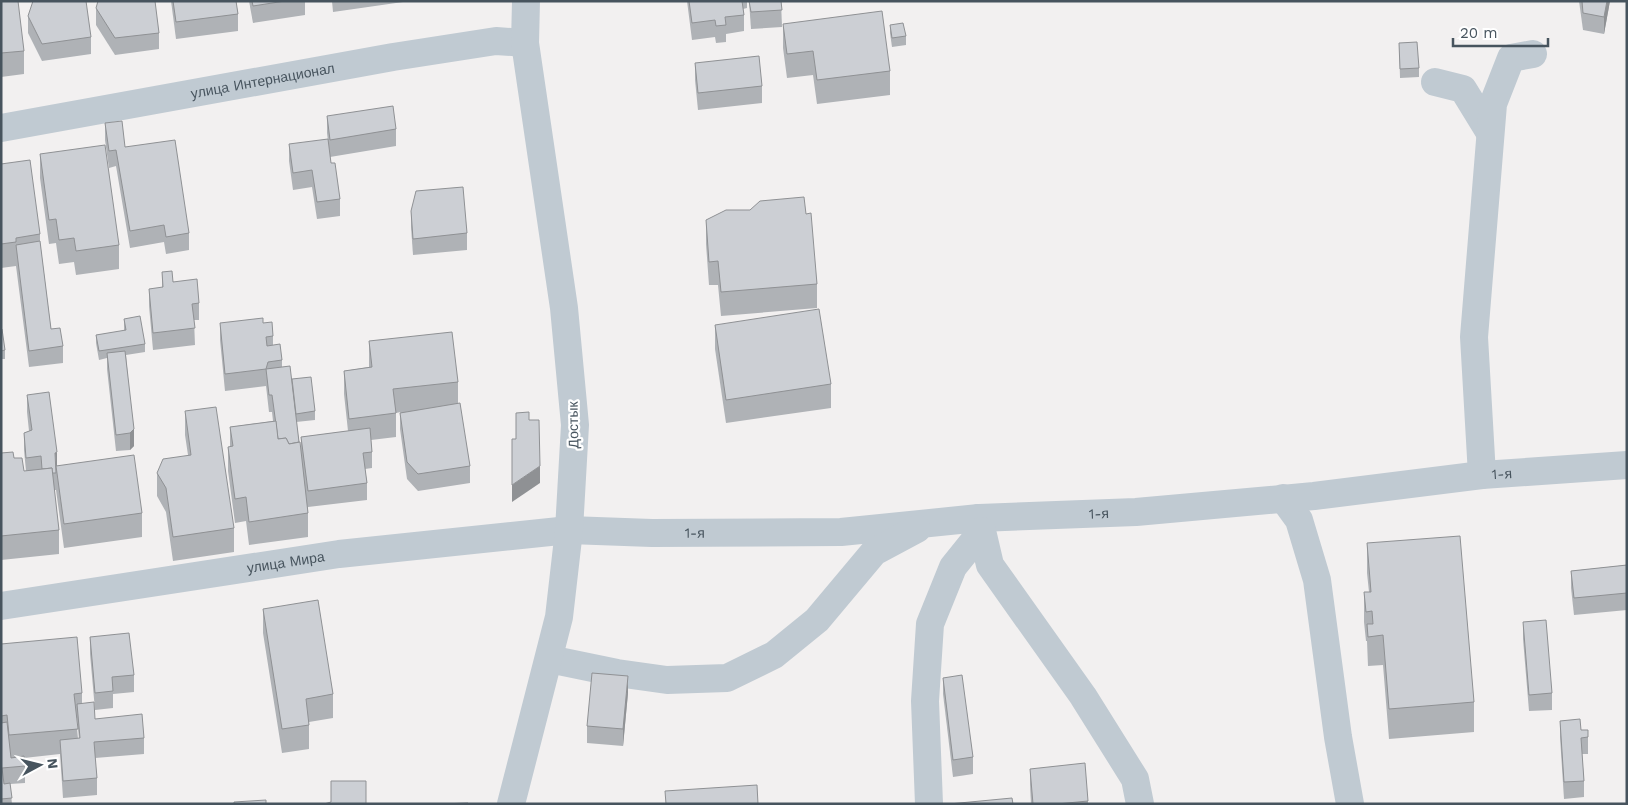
<svg xmlns="http://www.w3.org/2000/svg" width="1628" height="805" font-family="'Work Sans',sans-serif">
	<rect width="100%" height="100%" fill="#f2f0f0"/>
	<g fill="none" stroke-linecap="round" stroke-linejoin="round">
		<!-- minor -->
		<g stroke="#c0cad2" stroke-width="28">
			<path d="M1435,82L1463,89L1490,133"/>
			<path id="s1" d="M1,128L393,57L496,41L525,43"/>
			<path d="M1482,475L1474,337L1493,104L1511,58L1533,54"/>
			<path d="M1283,498L1299,520L1317,580L1338,737L1350,804"/>
			<path d="M979,518L990,565L1083,696L1135,779L1140,804"/>
			<path id="s2" d="M1,606L339,554L569,530L652,533L841,532L979,518L1136,512L1314,496L1482,475L1627,465"/>
			<path d="M549,659L617,673L667,680L727,678L774,655L817,620L874,552L917,529"/>
			<path d="M511,804L559,617L569,530L575,425L564,308L525,43L526,1"/>
			<path d="M929,804L925,701L930,624L953,567L982,531"/>
		</g>
	</g>
	<!-- wall -->
	<g fill="#afb2b6" fill-rule="evenodd">
		<path d="M1,1L24,51V74L1,77Z"/>
		<path d="M171,1H236L238,14V31L176,39Z"/>
		<path d="M249,1H305V15L253,23Z"/>
		<path d="M332,1H410L333,12Z"/>
		<path d="M687,1H747V8L743,9L744,15V31L726,34V42L716,43L715,37L692,40Z"/>
		<path d="M749,1H781L782,27L751,29Z"/>
		<path d="M1579,1H1610L1604,34L1583,30Z"/>
		<path d="M96,8L159,33V49L115,55L96,25Z"/>
		<path d="M28,16L91,37V54L42,61L28,33Z"/>
		<path d="M783,24L890,71V95L817,104L813,75L787,78L783,48Z"/>
		<path d="M890,25L906,36V45L892,47L890,33Z"/>
		<path d="M1399,43L1419,68V77L1400,78Z"/>
		<path d="M695,63L762,86V103L698,110L695,80Z"/>
		<path d="M327,116L396,129V146L330,157L327,133Z"/>
		<path d="M105,123L125,147L189,233V250L166,254L164,242L130,248L116,166L109,168L105,140Z"/>
		<path d="M289,144L331,163L340,199V216L317,219L312,187L293,190L289,161Z"/>
		<path d="M40,154L119,245V269L76,275L74,262L59,264L56,243L49,244L40,178Z"/>
		<path d="M1,164L40,234V242L51,329L63,346V363L29,367L16,266L1,268Z"/>
		<path d="M411,211L467,233V250L413,255L411,227Z"/>
		<path d="M806,214L817,284V308L721,316L718,285H709L706,244V220Z"/>
		<path d="M162,272L199,303V320H194L195,345L153,350L149,306V289L162,288Z"/>
		<path d="M124,319L145,344V352L126,355L134,446L130,450L116,451L107,369V358L99,360L96,343V335L124,331Z"/>
		<path d="M220,323H263L273,336V345L282,360V367L292,385L315,411V420L296,422L301,452V437L348,431L344,394V371L369,367V341L458,382V404L470,466V483L418,491L407,479L400,429V413L401,412L396,413V437L371,440L372,452V468L365,469L367,483V500L308,507V537L249,545L246,521L235,523L228,471V447H230V427L273,421L272,412H269L266,386L225,391L220,340Z"/>
		<path d="M715,325L831,384V408L726,423L715,349Z"/>
		<path d="M1,330L5,350V359H1Z"/>
		<path d="M27,395L57,466L142,513V537L64,548L56,490V470V490H54L59,530V554L1,560V453L14,458L24,471H26L24,450V433L29,431L27,412Z"/>
		<path d="M185,411L234,528V552L173,561L166,512L157,496V473L188,455L185,435Z"/>
		<path d="M1367,543L1474,702V732L1389,739L1383,665L1368,666L1367,641H1366L1364,622V592H1369L1367,573Z"/>
		<path d="M1627,565V610L1574,615L1571,588V571Z"/>
		<path d="M263,609L333,694V718L309,722V749L282,753L263,633Z"/>
		<path d="M1523,622L1552,693V710L1529,711L1523,639Z"/>
		<path d="M90,637L134,675V692L113,694V708L95,710L90,654Z"/>
		<path d="M1,644L82,693V703L95,719L144,738V754L95,758L97,778V795L63,798L60,754L24,758L25,766V783L10,784L12,804H1ZM76,718H77L79,739H78Z"/>
		<path d="M943,678L973,757V774L953,777L943,694Z"/>
		<path d="M628,693L623,746L587,743V726Z"/>
		<path d="M1560,721L1581,730L1588,737V754H1582L1584,781V797L1564,799L1560,737Z"/>
		<path d="M1030,769L1088,801V804H1031L1030,785Z"/>
	</g>
	<!-- shaded-wall -->
	<g fill="#8f9194">
		<path d="M1607,1H1610L1604,34V17Z"/>
		<path d="M134,429V446L130,450V433Z"/>
		<path d="M57,452V469L56,470L55,453Z"/>
		<path d="M540,466V483L512,502V485Z"/>
		<path d="M628,676V693L623,746V729Z"/>
	</g>
	<!-- building -->
	<g fill="#cccfd4" stroke="#8f9194">
		<path d="M1,1H18L24,51L1,53Z"/>
		<path d="M33,1H86L91,37L42,44L28,16Z"/>
		<path d="M98,1H155L159,33L115,38L96,8Z"/>
		<path d="M173,1H236L238,14L176,22Z"/>
		<path d="M252,1H285L253,6Z"/>
		<path d="M689,1H742L744,15L725,17L726,25L716,26L715,20L692,23Z"/>
		<path d="M749,1H781L782,10L751,12Z"/>
		<path d="M1582,1H1607L1604,17L1583,13Z"/>
		<path d="M882,11L890,71L817,80L813,51L787,54L783,24Z"/>
		<path d="M903,23L906,36L892,38L890,25Z"/>
		<path d="M1417,42L1419,68L1400,69L1399,43Z"/>
		<path d="M759,56L762,86L698,93L695,63Z"/>
		<path d="M393,106L396,129L330,140L327,116Z"/>
		<path d="M122,121L125,147L175,140L189,233L166,237L164,225L130,231L116,150L109,151L105,123Z"/>
		<path d="M328,139L331,163H335L340,199L317,202L312,170L293,173L289,144Z"/>
		<path d="M105,145L119,245L76,251L74,238L59,240L56,219L49,220L40,154Z"/>
		<path d="M30,160L40,234L16,238V242L1,244V164Z"/>
		<path d="M463,187L467,233L413,239L411,211L416,191Z"/>
		<path d="M804,197L806,214L811,213L817,284L721,292L718,261L709,262L706,220L726,210H750L760,201Z"/>
		<path d="M40,241L51,329L60,328L63,346L29,351L16,245Z"/>
		<path d="M172,271L173,282L197,279L199,303L192,304L195,328L153,333L149,289L163,287L162,272Z"/>
		<path d="M819,309L831,384L726,400L715,325Z"/>
		<path d="M140,316L145,344L99,351L96,335L126,330L124,319Z"/>
		<path d="M263,318V323L272,322L273,336L266,337L267,346L280,344L282,360L268,362L266,369L225,374L220,323Z"/>
		<path d="M2,329L5,350L1,351V330Z"/>
		<path d="M452,332L458,382L393,389L396,413L349,419L344,371L372,367L369,341Z"/>
		<path d="M125,351L134,429L130,433L116,435L107,353Z"/>
		<path d="M290,366L299,442L289,444L286,438L278,439L272,395H269L266,369Z"/>
		<path d="M311,377L315,411L296,414L292,379Z"/>
		<path d="M49,392L57,452L55,453L56,473H52V468L42,469L41,456L26,458L24,433L32,430L27,395Z"/>
		<path d="M460,403L470,466L418,474L407,462L400,413Z"/>
		<path d="M216,407L234,528L173,537L166,488L157,473L163,459L191,455L185,411Z"/>
		<path d="M529,412V420H539L540,466L512,485V439H516V413Z"/>
		<path d="M276,421L278,439L286,438L289,444L300,442L308,513L249,522L246,497L235,499L228,447L233,446L230,427Z"/>
		<path d="M370,428L372,452L363,453L367,483L308,491L301,437Z"/>
		<path d="M13,452L14,458H22L24,471L52,468L59,530L1,536V453Z"/>
		<path d="M134,455L142,513L64,524L56,466Z"/>
		<path d="M1460,536L1474,702L1389,709L1383,635L1368,637L1367,624H1373L1372,611L1366,612L1364,592H1371L1367,543Z"/>
		<path d="M1627,565V593L1574,598L1571,571Z"/>
		<path d="M318,600L333,694L306,699L309,725L282,729L263,609Z"/>
		<path d="M1546,620L1552,693L1529,695L1523,622Z"/>
		<path d="M129,633L134,675L112,677L113,691L95,693L90,637Z"/>
		<path d="M77,637L82,693L74,694L78,729L9,735L7,715L1,716V644Z"/>
		<path d="M592,673L628,676L623,729L587,726Z"/>
		<path d="M962,675L973,757L953,760L943,678Z"/>
		<path d="M94,702L95,719L142,714L144,738L94,742L97,778L63,781L60,740L80,738L77,704Z"/>
		<path d="M1580,719L1581,730H1588V737L1581,738L1584,781L1564,782L1560,721Z"/>
		<path d="M7,722L11,758L24,756L25,766L2,768L4,784L10,783L12,798L1,799V723Z"/>
		<path d="M1085,763L1088,801L1057,804H1033L1030,769Z"/>
		<path d="M331,781H366V804H324L331,802Z"/>
		<path d="M757,785L758,804H666L665,791Z"/>
		<path d="M1012,798L1013,804H949Z"/>
		<path d="M266,800V804H234V802Z"/>
		<path d="M468,803V804H441Z"/>
	</g>
	<g text-anchor="middle" stroke-width="4.5" stroke-linejoin="round" paint-order="stroke">
		<!-- street labels -->
		<g font-size="14" fill="#47545e" stroke="#fff">
			<text dy="5" stroke="none"><textPath href="#s1" startOffset="266">улица Интернационал</textPath></text>
			<text transform="translate(573 425) rotate(-91)" y="5">Достык</text>
			<text dy="5" stroke="none"><textPath href="#s2" startOffset="1509">1-я</textPath></text>
			<text dy="5" stroke="none"><textPath href="#s2" startOffset="1104">1-я</textPath></text>
			<text dy="5" stroke="none"><textPath href="#s2" startOffset="699">1-я</textPath></text>
			<text dy="5" stroke="none"><textPath href="#s2" startOffset="288">улица Мира</textPath></text>
		</g>
	</g>
	<!-- border -->
	<rect width="1628" height="805" fill="none" stroke="#47545e" stroke-width="5"/>
	<!-- north arrow -->
	<g transform="translate(40 765) rotate(83)" stroke="#ffffff" stroke-width="4" paint-order="stroke">
	<path d="M0-4L9 19L0 12L-9 19Z" fill="#47545e"/>
	<text y="-8" font-size="14" font-weight="bold" text-anchor="middle" fill="#47545e">N</text>
	</g>
	<!-- scale -->
	<path d="M1453 38v8h95v-8" fill="none" stroke="#47545e" stroke-width="2.5"/>
	<text x="1460" y="38" font-size="15" fill="#47545e" stroke="#ffffff" stroke-width="4" paint-order="stroke">20 m</text>
</svg>
